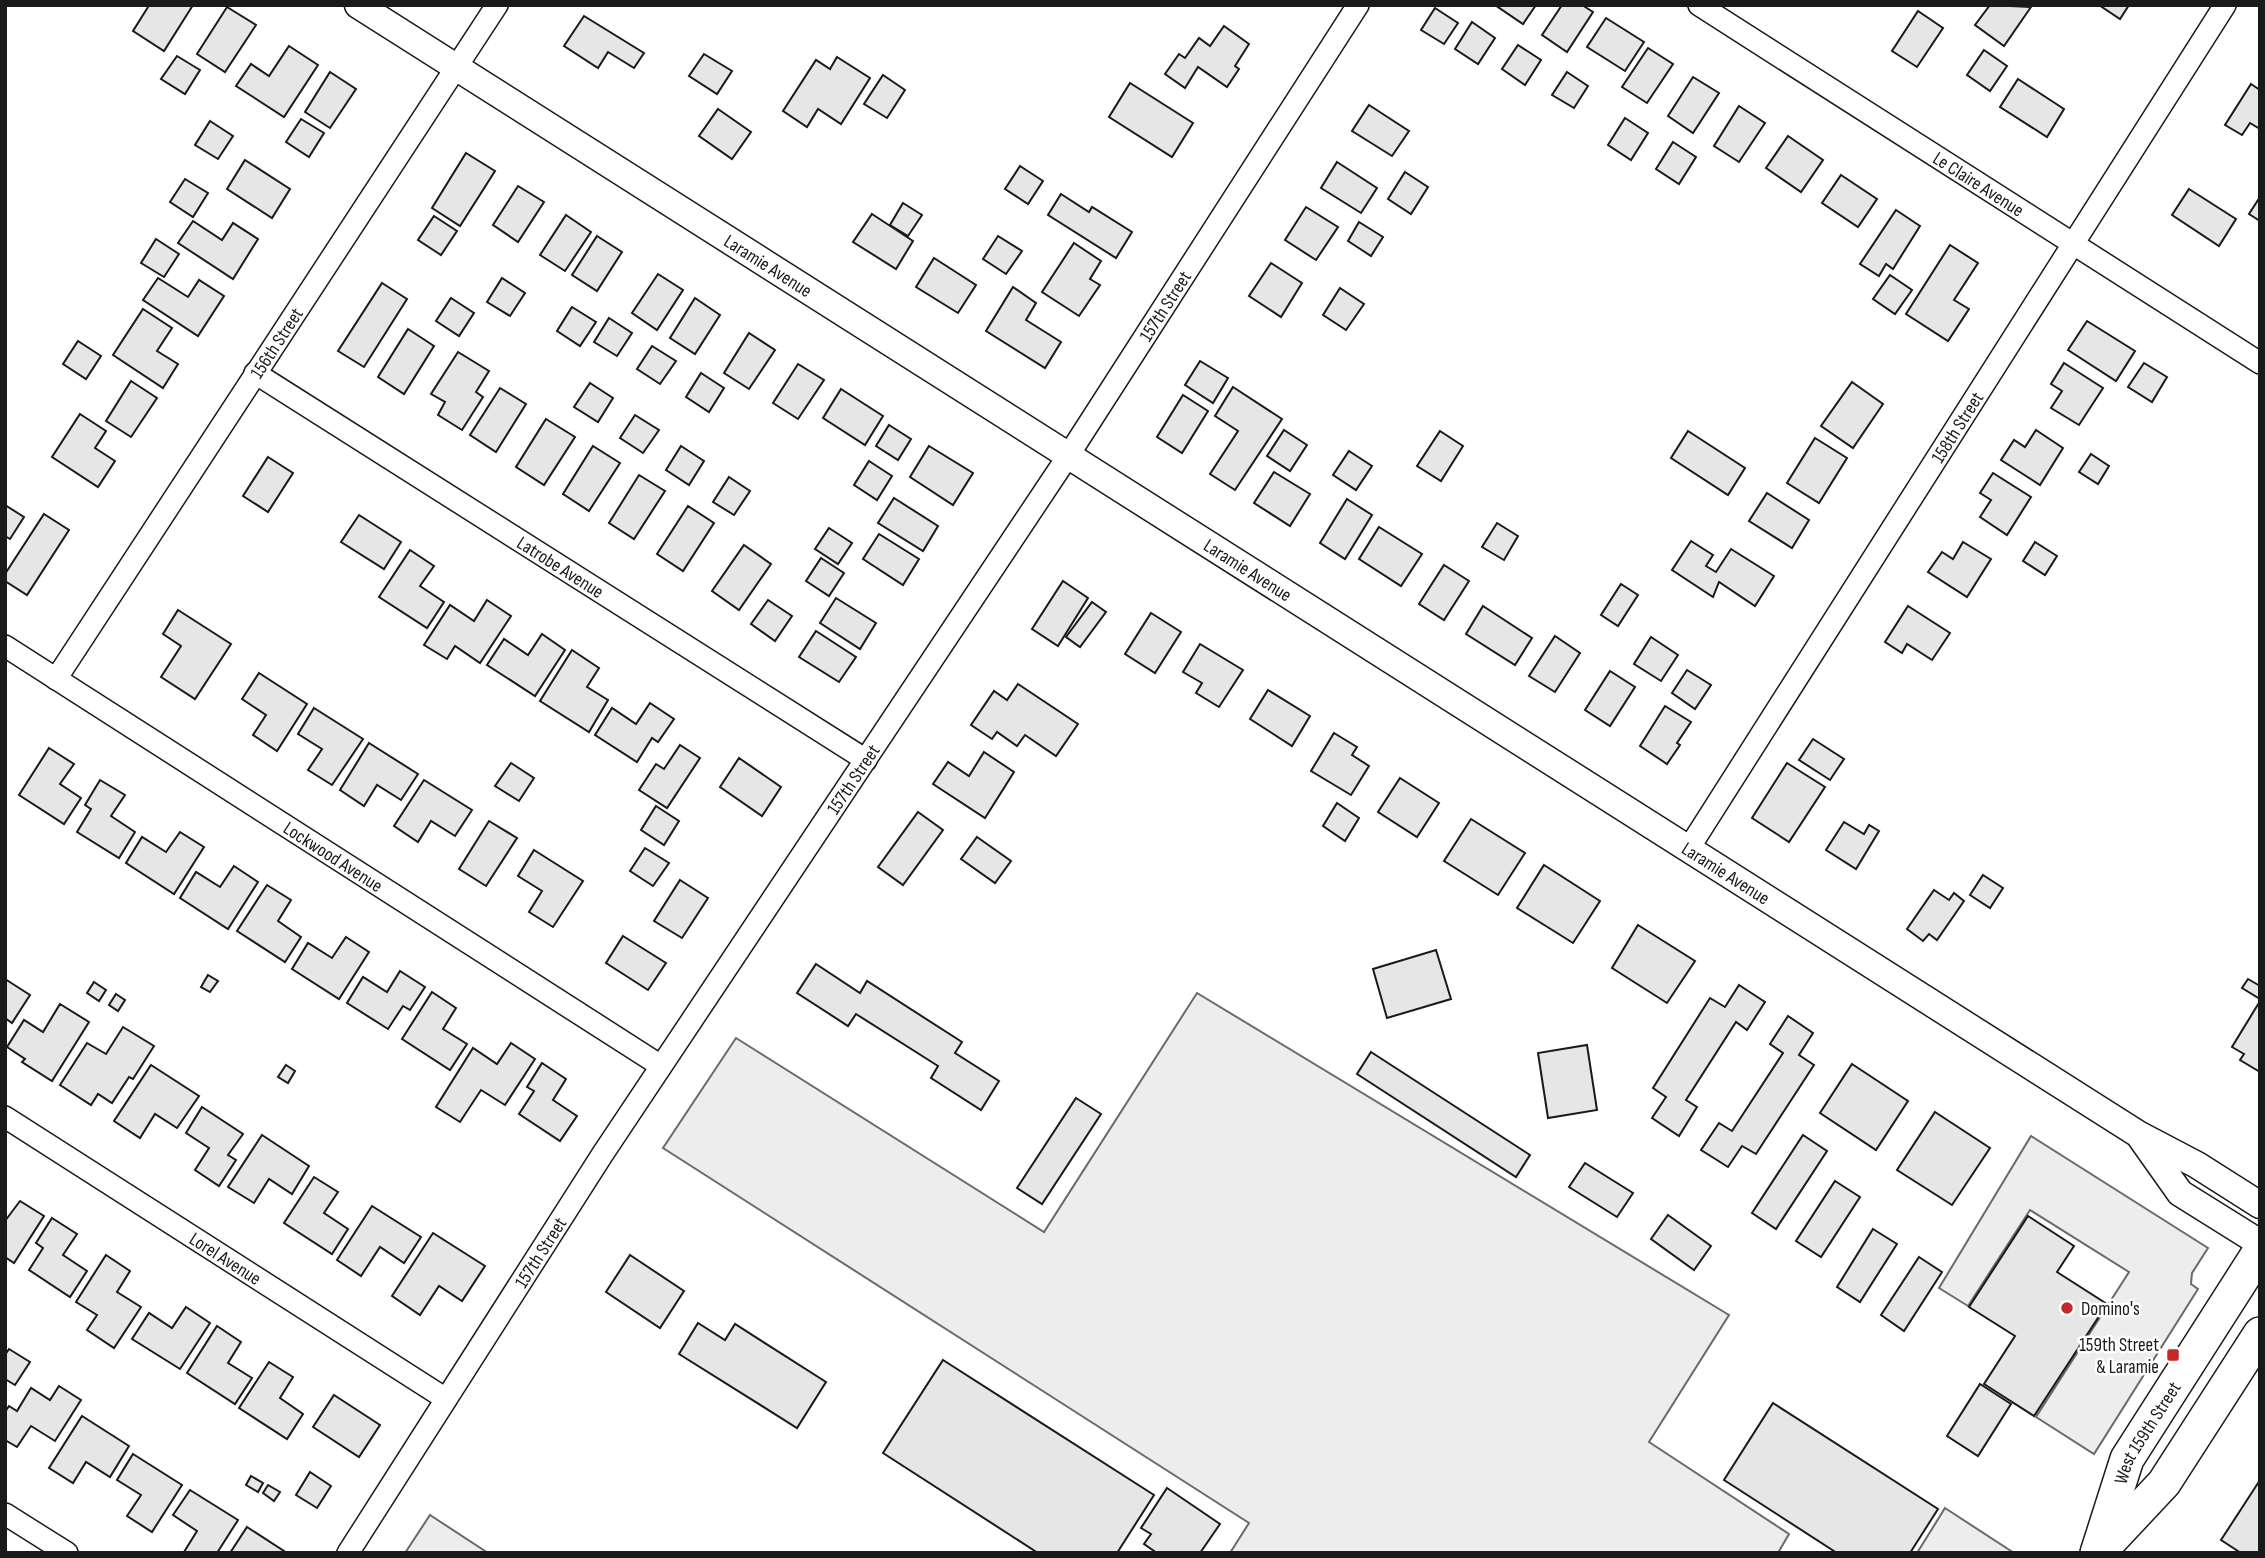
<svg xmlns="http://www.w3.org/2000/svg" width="2265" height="1558" font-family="'Sofia Sans Condensed',sans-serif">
	<rect width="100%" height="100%" fill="#fff"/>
	<!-- built -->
	<g fill="#ededed" stroke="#6a6a6a" stroke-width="2">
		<path d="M1197,993L1729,1315L1649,1442L1789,1534L1778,1553H1230L1249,1523L663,1148L736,1038L1044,1232Z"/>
		<path d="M2031,1136L2208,1248L2192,1273L2191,1284L2198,1289L2094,1454L2036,1417L2129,1272L2030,1210L1968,1306L1939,1288Z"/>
		<path d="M1945,1508L2014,1553H1917Z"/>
		<path d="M430,1515L488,1553H405Z"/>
	</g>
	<!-- building -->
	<g fill="#e6e6e6" stroke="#1a1a1a" stroke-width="2">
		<path d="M145,5H193L164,51L133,31L148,7Z"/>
		<path d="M1500,5H1536L1523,24L1498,7Z"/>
		<path d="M1562,5H1582L1593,12L1567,52L1542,35Z"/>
		<path d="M1990,5L2031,7L2004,46L1975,25Z"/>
		<path d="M2099,5H2129L2120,19Z"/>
		<path d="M227,7L256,25L225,72L197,54Z"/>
		<path d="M1435,8L1458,23L1444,44L1421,30Z"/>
		<path d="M1918,11L1943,28L1917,67L1892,51Z"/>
		<path d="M584,16L644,53L634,68L608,52L598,68L564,46Z"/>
		<path d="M1606,18L1644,42L1625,71L1587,47Z"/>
		<path d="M1472,22L1495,38L1478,64L1455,49Z"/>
		<path d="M1224,26L1249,44L1235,66L1239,69L1227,87L1198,67L1185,88L1165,74L1179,54L1185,58L1199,38L1210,46Z"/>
		<path d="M1518,45L1541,60L1525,85L1502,69Z"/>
		<path d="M289,46L318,65L284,117L236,86L251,64L269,76Z"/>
		<path d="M1648,48L1673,64L1647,103L1622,87Z"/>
		<path d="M1984,50L2007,66L1990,91L1967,75Z"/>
		<path d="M704,54L732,71L717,94L689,76Z"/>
		<path d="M177,56L200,70L185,94L161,79Z"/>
		<path d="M837,57L870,78L841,124L818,109L807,127L783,111L816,60L830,69Z"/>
		<path d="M330,72L356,89L330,128L305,112Z"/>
		<path d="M1567,72L1588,86L1574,108L1552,95Z"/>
		<path d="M883,75L905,90L887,118L864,104Z"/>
		<path d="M1693,77L1719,93L1693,133L1668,116Z"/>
		<path d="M2018,79L2064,109L2047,137L2000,107Z"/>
		<path d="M1130,83L1193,123L1172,157L1109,117Z"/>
		<path d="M2251,84L2260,90V129L2250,123L2242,135L2225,125Z"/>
		<path d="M1369,105L1409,131L1392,156L1352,131Z"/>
		<path d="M1739,106L1765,123L1739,162L1714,146Z"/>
		<path d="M718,109L751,132L732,159L699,136Z"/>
		<path d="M1625,118L1648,133L1631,160L1608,145Z"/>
		<path d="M301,119L324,133L309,157L286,142Z"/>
		<path d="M210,121L233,136L218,159L195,145Z"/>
		<path d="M1788,136L1823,160L1801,192L1766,168Z"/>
		<path d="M1673,142L1696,157L1679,184L1656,169Z"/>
		<path d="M466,153L495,171L460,226L432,208Z"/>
		<path d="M245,160L290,189L272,218L227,189Z"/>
		<path d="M1337,162L1377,188L1361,213L1321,188Z"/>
		<path d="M1020,166L1043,181L1028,204L1005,189Z"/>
		<path d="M1405,172L1428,187L1411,214L1388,199Z"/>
		<path d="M1841,175L1877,199L1858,227L1822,203Z"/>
		<path d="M185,179L208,193L193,217L170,202Z"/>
		<path d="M518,186L544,202L518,242L493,225Z"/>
		<path d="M2189,189L2236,219L2219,246L2172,215Z"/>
		<path d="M1061,194L1089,212L1092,207L1132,232L1116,258L1048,215Z"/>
		<path d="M2260,197V221L2249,214Z"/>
		<path d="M903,203L922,215L908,236L890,225Z"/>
		<path d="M1306,207L1338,227L1316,260L1285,240Z"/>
		<path d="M1896,210L1920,226L1893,269L1886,264L1879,276L1860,264Z"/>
		<path d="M872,214L913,241L896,269L853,242Z"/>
		<path d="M566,215L591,232L565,271L540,255Z"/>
		<path d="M434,216L457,231L441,255L418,240Z"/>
		<path d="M193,221L222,240L233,223L258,239L233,279L178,243Z"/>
		<path d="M1359,222L1383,237L1371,256L1348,241Z"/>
		<path d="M597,236L622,252L597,291L572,275Z"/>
		<path d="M998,236L1022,251L1006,274L983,259Z"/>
		<path d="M156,239L179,254L164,277L141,263Z"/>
		<path d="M1074,243L1101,261L1090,279L1100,285L1079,316L1042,292Z"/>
		<path d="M1950,245L1978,263L1954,300L1969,309L1948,341L1906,314Z"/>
		<path d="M934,258L976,285L958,313L916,287Z"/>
		<path d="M1271,263L1302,283L1281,317L1249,296Z"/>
		<path d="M658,274L683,290L657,330L632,313Z"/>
		<path d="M1890,275L1912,290L1895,314L1873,299Z"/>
		<path d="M158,278L188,297L199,280L224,296L198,336L143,300Z"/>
		<path d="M502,278L525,293L510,316L487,302Z"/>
		<path d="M382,283L407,299L364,367L338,351Z"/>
		<path d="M1013,287L1036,303L1026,320L1061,342L1045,368L986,331Z"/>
		<path d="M1340,288L1364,304L1346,330L1323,315Z"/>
		<path d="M451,298L474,313L459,336L436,321Z"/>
		<path d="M695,298L720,315L695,354L670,338Z"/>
		<path d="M572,307L596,322L580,346L557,331Z"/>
		<path d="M143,309L172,328L157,351L178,364L163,388L113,355Z"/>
		<path d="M609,318L632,333L617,356L594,342Z"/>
		<path d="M2087,321L2135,351L2116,381L2068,350Z"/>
		<path d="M408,329L434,346L404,394L378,377Z"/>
		<path d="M749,333L775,350L749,389L724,373Z"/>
		<path d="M78,341L101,356L86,379L63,364Z"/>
		<path d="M652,346L676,361L660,384L637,369Z"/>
		<path d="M458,352L489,371L476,392L483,397L462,430L438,415L445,402L431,394Z"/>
		<path d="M1200,361L1228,378L1213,403L1185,385Z"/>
		<path d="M2064,363L2103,388L2079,425L2051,408L2062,391L2051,384Z"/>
		<path d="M2144,363L2167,377L2152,402L2128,387Z"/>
		<path d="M798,364L824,380L798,419L773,403Z"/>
		<path d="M701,373L724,388L709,412L686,397Z"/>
		<path d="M131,381L157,398L131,437L106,421Z"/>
		<path d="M1852,382L1883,404L1853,448L1821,426Z"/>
		<path d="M590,383L613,398L598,422L574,407Z"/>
		<path d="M1233,387L1282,419L1235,490L1210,474L1238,431L1215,416Z"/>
		<path d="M500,388L526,404L496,452L470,435Z"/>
		<path d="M841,389L883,416L865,445L823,418Z"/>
		<path d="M1183,395L1208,411L1182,453L1157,437Z"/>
		<path d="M80,414L106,431L95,448L115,461L98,487L52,457Z"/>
		<path d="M635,415L659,430L643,453L620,438Z"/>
		<path d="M546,419L575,437L544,485L516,467Z"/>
		<path d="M889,425L911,439L898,460L876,446Z"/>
		<path d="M1284,430L1307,445L1290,471L1267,456Z"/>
		<path d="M2036,430L2063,448L2040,485L2001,460L2014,440L2025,447Z"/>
		<path d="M1440,431L1463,446L1441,481L1417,466Z"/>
		<path d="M1688,431L1745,468L1728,495L1671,458Z"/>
		<path d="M1815,438L1847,458L1819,503L1787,483Z"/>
		<path d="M593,446L620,463L589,511L563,494Z"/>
		<path d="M681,446L704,461L689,485L666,470Z"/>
		<path d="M929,446L973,473L953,505L910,477Z"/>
		<path d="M1349,451L1372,466L1356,490L1333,475Z"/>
		<path d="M2091,454L2109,466L2098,484L2079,472Z"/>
		<path d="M268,457L293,473L268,512L243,496Z"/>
		<path d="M869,461L892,476L877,500L854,485Z"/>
		<path d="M1274,472L1310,494L1290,526L1254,503Z"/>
		<path d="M1993,473L2031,497L2007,535L1980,517L1991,500L1980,493Z"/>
		<path d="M639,475L665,491L634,539L609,523Z"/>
		<path d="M729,477L750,491L734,515L713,502Z"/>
		<path d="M1767,493L1809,520L1792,548L1749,521Z"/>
		<path d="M894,498L938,526L923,551L878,523Z"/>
		<path d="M1347,499L1372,515L1345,559L1320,543Z"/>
		<path d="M5,505L24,517L10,539L5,536Z"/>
		<path d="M688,506L714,523L683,571L657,554Z"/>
		<path d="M44,514L69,530L27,595L5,581V574Z"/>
		<path d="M359,515L401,542L384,569L341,542Z"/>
		<path d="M1497,523L1518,536L1504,560L1482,547Z"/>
		<path d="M1379,527L1422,554L1401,586L1359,559Z"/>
		<path d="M829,528L852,543L838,564L815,549Z"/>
		<path d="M879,534L919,559L903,585L863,559Z"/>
		<path d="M1691,541L1713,555L1706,566L1716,572L1731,549L1774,576L1755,606L1719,582L1713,597L1672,570Z"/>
		<path d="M1963,542L1991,559L1967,597L1928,572L1942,552L1953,559Z"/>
		<path d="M2035,542L2057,556L2045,575L2023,561Z"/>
		<path d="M744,545L771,564L739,610L712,591Z"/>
		<path d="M410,550L434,566L420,586L444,602L427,628L379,597Z"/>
		<path d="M821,558L844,573L829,596L806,581Z"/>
		<path d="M1444,565L1469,581L1444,620L1419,604Z"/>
		<path d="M1063,581L1088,598L1058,646L1032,629Z"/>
		<path d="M1621,584L1638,595L1618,626L1601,615Z"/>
		<path d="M836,598L876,623L860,649L820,623Z"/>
		<path d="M487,600L511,616L480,663L455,646L447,659L424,645L450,605L474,621Z"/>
		<path d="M768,600L792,616L775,641L751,624Z"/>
		<path d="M1092,602L1106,612L1080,647L1066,637Z"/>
		<path d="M1483,606L1532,638L1515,665L1466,634Z"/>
		<path d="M1908,606L1950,633L1932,660L1907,644L1902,653L1885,642Z"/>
		<path d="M178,610L231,644L195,699L161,677L181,646L163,634Z"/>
		<path d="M1151,613L1181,632L1155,673L1125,654Z"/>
		<path d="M816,631L856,657L839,682L799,657Z"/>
		<path d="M542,634L565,650L535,696L487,665L504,639L528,655Z"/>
		<path d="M1555,636L1580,653L1555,692L1529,676Z"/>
		<path d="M1651,637L1678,655L1661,681L1634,664Z"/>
		<path d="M1200,644L1243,670L1219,707L1196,693L1202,683L1183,672Z"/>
		<path d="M572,650L599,668L587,687L608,700L589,732L540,701Z"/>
		<path d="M1687,670L1711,685L1695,709L1672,693Z"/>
		<path d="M1610,671L1635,687L1610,726L1585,710Z"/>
		<path d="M259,673L307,704L277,751L253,735L266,715L242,699Z"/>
		<path d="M1018,684L1078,724L1056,756L1025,735L1017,746L997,732L992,739L971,725L994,691L1007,700Z"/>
		<path d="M1268,690L1310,716L1292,746L1250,719Z"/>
		<path d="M650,703L674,719L658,742L652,738L637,762L595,735L612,708L636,724Z"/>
		<path d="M1665,706L1691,722L1677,743L1680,745L1667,764L1640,746Z"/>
		<path d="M314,708L363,739L332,785L308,770L322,749L298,734Z"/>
		<path d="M1334,733L1357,747L1352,755L1369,766L1351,795L1311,771Z"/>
		<path d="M1813,739L1844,759L1830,780L1799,760Z"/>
		<path d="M369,743L418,774L401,800L377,785L364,806L340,790Z"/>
		<path d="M680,745L700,758L667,808L639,790L656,764L664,769Z"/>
		<path d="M49,748L74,764L60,784L81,798L64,824L19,795Z"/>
		<path d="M984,752L1014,772L985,818L933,784L948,762L969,776Z"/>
		<path d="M739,758L781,787L762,816L720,787Z"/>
		<path d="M511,763L534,778L519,801L495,786Z"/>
		<path d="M1787,763L1825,787L1789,842L1752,818Z"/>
		<path d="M1400,778L1439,803L1417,837L1378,812Z"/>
		<path d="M100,780L125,795L111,816L135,832L119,858L77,832L91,809L85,805Z"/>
		<path d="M424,780L472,810L455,836L431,821L418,842L394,826Z"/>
		<path d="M1337,803L1359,818L1345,841L1323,826Z"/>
		<path d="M656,806L679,821L664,845L641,830Z"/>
		<path d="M918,812L943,830L903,885L878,867Z"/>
		<path d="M1471,819L1525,853L1498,895L1444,861Z"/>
		<path d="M489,821L517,838L486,886L459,869Z"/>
		<path d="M1844,822L1864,834L1869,825L1879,831L1856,869L1826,850Z"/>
		<path d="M180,832L204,847L174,894L126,863L142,837L166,852Z"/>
		<path d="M977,837L1011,861L995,883L961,859Z"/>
		<path d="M645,848L669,863L653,886L630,871Z"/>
		<path d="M534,850L583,881L553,927L529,912L542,891L518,876Z"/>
		<path d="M1544,865L1600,901L1573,943L1517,908Z"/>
		<path d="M234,866L258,882L228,929L180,898L196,872L220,887Z"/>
		<path d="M1983,875L2003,888L1990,908L1970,895Z"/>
		<path d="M680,880L708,898L682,938L654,921Z"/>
		<path d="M267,885L291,900L278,921L301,937L285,962L237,931Z"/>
		<path d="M1934,890L1949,900L1954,893L1964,901L1937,940L1929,934L1923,941L1907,929Z"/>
		<path d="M1638,925L1695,961L1667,1003L1612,968Z"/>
		<path d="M623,936L666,963L648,990L606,963Z"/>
		<path d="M346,937L369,952L339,999L292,969L308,943L332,958Z"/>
		<path d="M1436,950L1451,999L1387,1018L1373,969Z"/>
		<path d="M816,964L860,993L867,981L962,1042L955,1053L999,1081L981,1110L931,1078L938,1066L856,1014L848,1026L797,993Z"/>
		<path d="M400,971L425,987L410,1010L403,1006L388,1029L347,1003L363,977L387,992Z"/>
		<path d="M208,975L218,981L210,992L201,987Z"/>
		<path d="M5,979L30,995L12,1023L5,1018Z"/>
		<path d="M2248,979L2260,986V999L2242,988Z"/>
		<path d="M94,982L106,990L99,1001L87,993Z"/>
		<path d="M1739,985L1765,1002L1747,1030L1736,1022L1686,1100L1697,1107L1679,1136L1652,1118L1666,1097L1653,1088L1710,998L1725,1007Z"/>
		<path d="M432,992L456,1008L443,1029L467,1044L450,1070L402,1039Z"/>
		<path d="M116,994L125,1000L118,1011L109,1005Z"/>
		<path d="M2260,1001V1072L2240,1060L2244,1054L2232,1047Z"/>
		<path d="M60,1004L89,1022L52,1081L22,1062L25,1059L7,1047L24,1020L43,1032Z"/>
		<path d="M1788,1016L1813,1033L1799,1055L1814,1065L1756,1154L1742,1146L1728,1167L1701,1150L1719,1123L1732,1131L1783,1053L1770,1044Z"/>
		<path d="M123,1027L154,1046L133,1079L129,1077L112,1103L98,1094L91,1105L60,1085L87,1043L106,1054Z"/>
		<path d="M511,1043L535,1059L505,1105L481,1090L460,1122L436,1107L473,1048L497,1064Z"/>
		<path d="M1587,1045L1597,1110L1548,1118L1538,1053Z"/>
		<path d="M1371,1052L1530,1155L1516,1177L1357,1074Z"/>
		<path d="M542,1063L566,1079L553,1100L577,1116L560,1141L519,1114L534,1091L527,1087Z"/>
		<path d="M1852,1064L1908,1101L1876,1150L1820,1113Z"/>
		<path d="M151,1065L199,1096L177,1128L155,1114L140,1138L114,1121Z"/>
		<path d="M286,1065L295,1071L288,1083L278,1077Z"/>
		<path d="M1076,1098L1101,1114L1042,1204L1017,1188Z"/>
		<path d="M202,1107L243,1134L228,1155L236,1160L219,1186L195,1170L209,1148L186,1133Z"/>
		<path d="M1935,1112L1990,1148L1952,1205L1897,1170Z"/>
		<path d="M262,1135L309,1166L292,1194L269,1179L254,1203L228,1187Z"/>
		<path d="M1803,1135L1827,1151L1776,1229L1752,1213Z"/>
		<path d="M1585,1163L1633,1193L1617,1217L1569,1187Z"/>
		<path d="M314,1177L338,1192L324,1213L348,1229L332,1254L284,1223Z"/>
		<path d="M1835,1181L1860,1197L1821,1257L1796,1241Z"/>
		<path d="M20,1201L44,1216L14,1263L5,1257V1221Z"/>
		<path d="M372,1206L421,1237L404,1263L380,1247L361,1276L337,1260Z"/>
		<path d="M1668,1215L1711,1246L1694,1270L1651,1239Z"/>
		<path d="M2028,1216L2074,1246L2057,1272L2107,1304L2034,1416L1984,1384L2015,1336L1969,1307Z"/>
		<path d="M52,1218L77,1234L63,1255L87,1271L70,1297L29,1270L43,1248L36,1243Z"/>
		<path d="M1873,1229L1897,1244L1860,1302L1837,1287Z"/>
		<path d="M433,1233L485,1266L462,1301L439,1286L420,1315L392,1296Z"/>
		<path d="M106,1255L130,1271L117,1292L141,1307L114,1348L87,1330L97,1315L76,1302Z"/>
		<path d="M630,1255L684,1291L660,1328L606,1292Z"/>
		<path d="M1919,1257L1942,1272L1904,1331L1881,1315Z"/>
		<path d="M186,1307L210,1323L180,1369L132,1339L149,1313L172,1328Z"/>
		<path d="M698,1323L725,1340L735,1324L826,1382L797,1428L679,1354Z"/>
		<path d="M217,1326L241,1342L228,1363L252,1378L235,1404L187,1373Z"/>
		<path d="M9,1349L30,1362L15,1385L5,1379V1355Z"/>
		<path d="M943,1360L1154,1495L1117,1553H1038L883,1453Z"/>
		<path d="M269,1362L293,1377L280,1398L303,1414L287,1439L239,1408Z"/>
		<path d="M1980,1384L2011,1404L1978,1456L1947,1436Z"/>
		<path d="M59,1386L81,1400L55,1441L31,1426L17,1447L5,1440V1412L9,1406L17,1411L31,1388L50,1400Z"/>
		<path d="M334,1395L380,1425L359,1457L313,1427Z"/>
		<path d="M1773,1403L1938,1509L1910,1553H1837L1724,1480Z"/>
		<path d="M82,1416L129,1446L110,1477L86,1462L73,1483L49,1468Z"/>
		<path d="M133,1454L182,1485L152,1532L127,1516L141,1495L117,1480Z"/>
		<path d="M310,1472L331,1486L317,1508L296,1495Z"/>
		<path d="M251,1476L263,1483L258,1492L246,1485Z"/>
		<path d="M2260,1480V1553H2241L2221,1540Z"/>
		<path d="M268,1485L280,1492L274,1501L263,1493Z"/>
		<path d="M1167,1488L1220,1524L1200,1553H1157L1144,1544L1151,1534L1141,1528Z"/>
		<path d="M190,1490L238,1520L217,1553L184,1552L197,1531L173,1515Z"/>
		<path d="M247,1527L287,1553H230Z"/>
	</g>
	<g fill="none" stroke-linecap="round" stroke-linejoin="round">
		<defs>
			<g id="minor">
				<path id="s1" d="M1699,5L2260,363"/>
				<path id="s2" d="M255,373L866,760"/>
				<path id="s3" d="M5,646L661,1066"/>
				<path id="s4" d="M56,679L497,5"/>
				<path id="s5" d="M1689,848L2225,5"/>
				<path id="s6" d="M5,1117L446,1399"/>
				<path d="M5,1514L67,1553"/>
				<path id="s7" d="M348,1553L602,1155L1068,456L1358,5"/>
			</g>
			<g id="tertiary">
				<path id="s8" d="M358,5L2138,1134L2197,1165L2260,1205"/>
				<path d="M2141,1138L2180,1193L2260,1243"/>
			</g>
			<g id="primary">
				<path d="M2103,1548L2164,1483L2260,1334"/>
				<path id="s9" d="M2097,1553L2127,1459L2260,1251"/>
			</g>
		</defs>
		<!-- minor casing -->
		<use href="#minor" stroke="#1a1a1a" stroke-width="24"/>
		<!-- tertiary casing -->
		<use href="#tertiary" stroke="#1a1a1a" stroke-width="29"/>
		<!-- primary casing -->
		<use href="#primary" stroke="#1a1a1a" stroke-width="36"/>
		<!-- minor -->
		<use href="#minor" stroke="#fff" stroke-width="21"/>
		<!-- tertiary -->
		<use href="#tertiary" stroke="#fff" stroke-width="26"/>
		<!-- primary -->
		<use href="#primary" stroke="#fff" stroke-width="33"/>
	</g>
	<!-- markers -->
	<g fill="#c62828" stroke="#fff" stroke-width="2.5">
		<circle cx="2067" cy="1308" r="7"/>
		<rect x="2166" y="1348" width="14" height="14" rx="3.5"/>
	</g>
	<g text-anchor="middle" stroke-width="5" stroke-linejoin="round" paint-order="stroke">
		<!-- street labels -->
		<g font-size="19" fill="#1a1a1a" stroke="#fff">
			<text dy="7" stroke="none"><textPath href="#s1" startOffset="332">Le Claire Avenue</textPath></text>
			<text dy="7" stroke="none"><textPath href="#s8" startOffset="486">Laramie Avenue</textPath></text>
			<text dy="7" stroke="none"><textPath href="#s7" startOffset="1491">157th Street</textPath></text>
			<text dy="7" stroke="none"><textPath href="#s4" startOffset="402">156th Street</textPath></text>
			<text dy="7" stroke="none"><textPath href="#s5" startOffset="499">158th Street</textPath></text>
			<text dy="7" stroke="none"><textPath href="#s2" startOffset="362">Latrobe Avenue</textPath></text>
			<text dy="7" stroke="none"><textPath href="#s8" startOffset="1054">Laramie Avenue</textPath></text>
			<text dy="7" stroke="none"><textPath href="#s7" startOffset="924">157th Street</textPath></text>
			<text dy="7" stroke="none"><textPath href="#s3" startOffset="390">Lockwood Avenue</textPath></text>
			<text dy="7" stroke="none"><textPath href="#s8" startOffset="1620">Laramie Avenue</textPath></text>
			<text dy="7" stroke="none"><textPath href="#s7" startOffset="357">157th Street</textPath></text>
			<text dy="7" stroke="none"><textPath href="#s6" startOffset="262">Lorel Avenue</textPath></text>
			<text dy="7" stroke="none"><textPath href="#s9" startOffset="131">West 159th Street</textPath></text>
		</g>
		<!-- poi labels -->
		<g font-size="19" fill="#1a1a1a" stroke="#fff" text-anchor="start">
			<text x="2081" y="1315">Domino's</text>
			<text x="2159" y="1351" text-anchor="end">159th Street<tspan x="2159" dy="22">&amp; Laramie</tspan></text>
		</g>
	</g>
	<!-- border -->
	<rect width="2265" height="1558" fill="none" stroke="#1a1a1a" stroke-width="14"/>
</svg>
